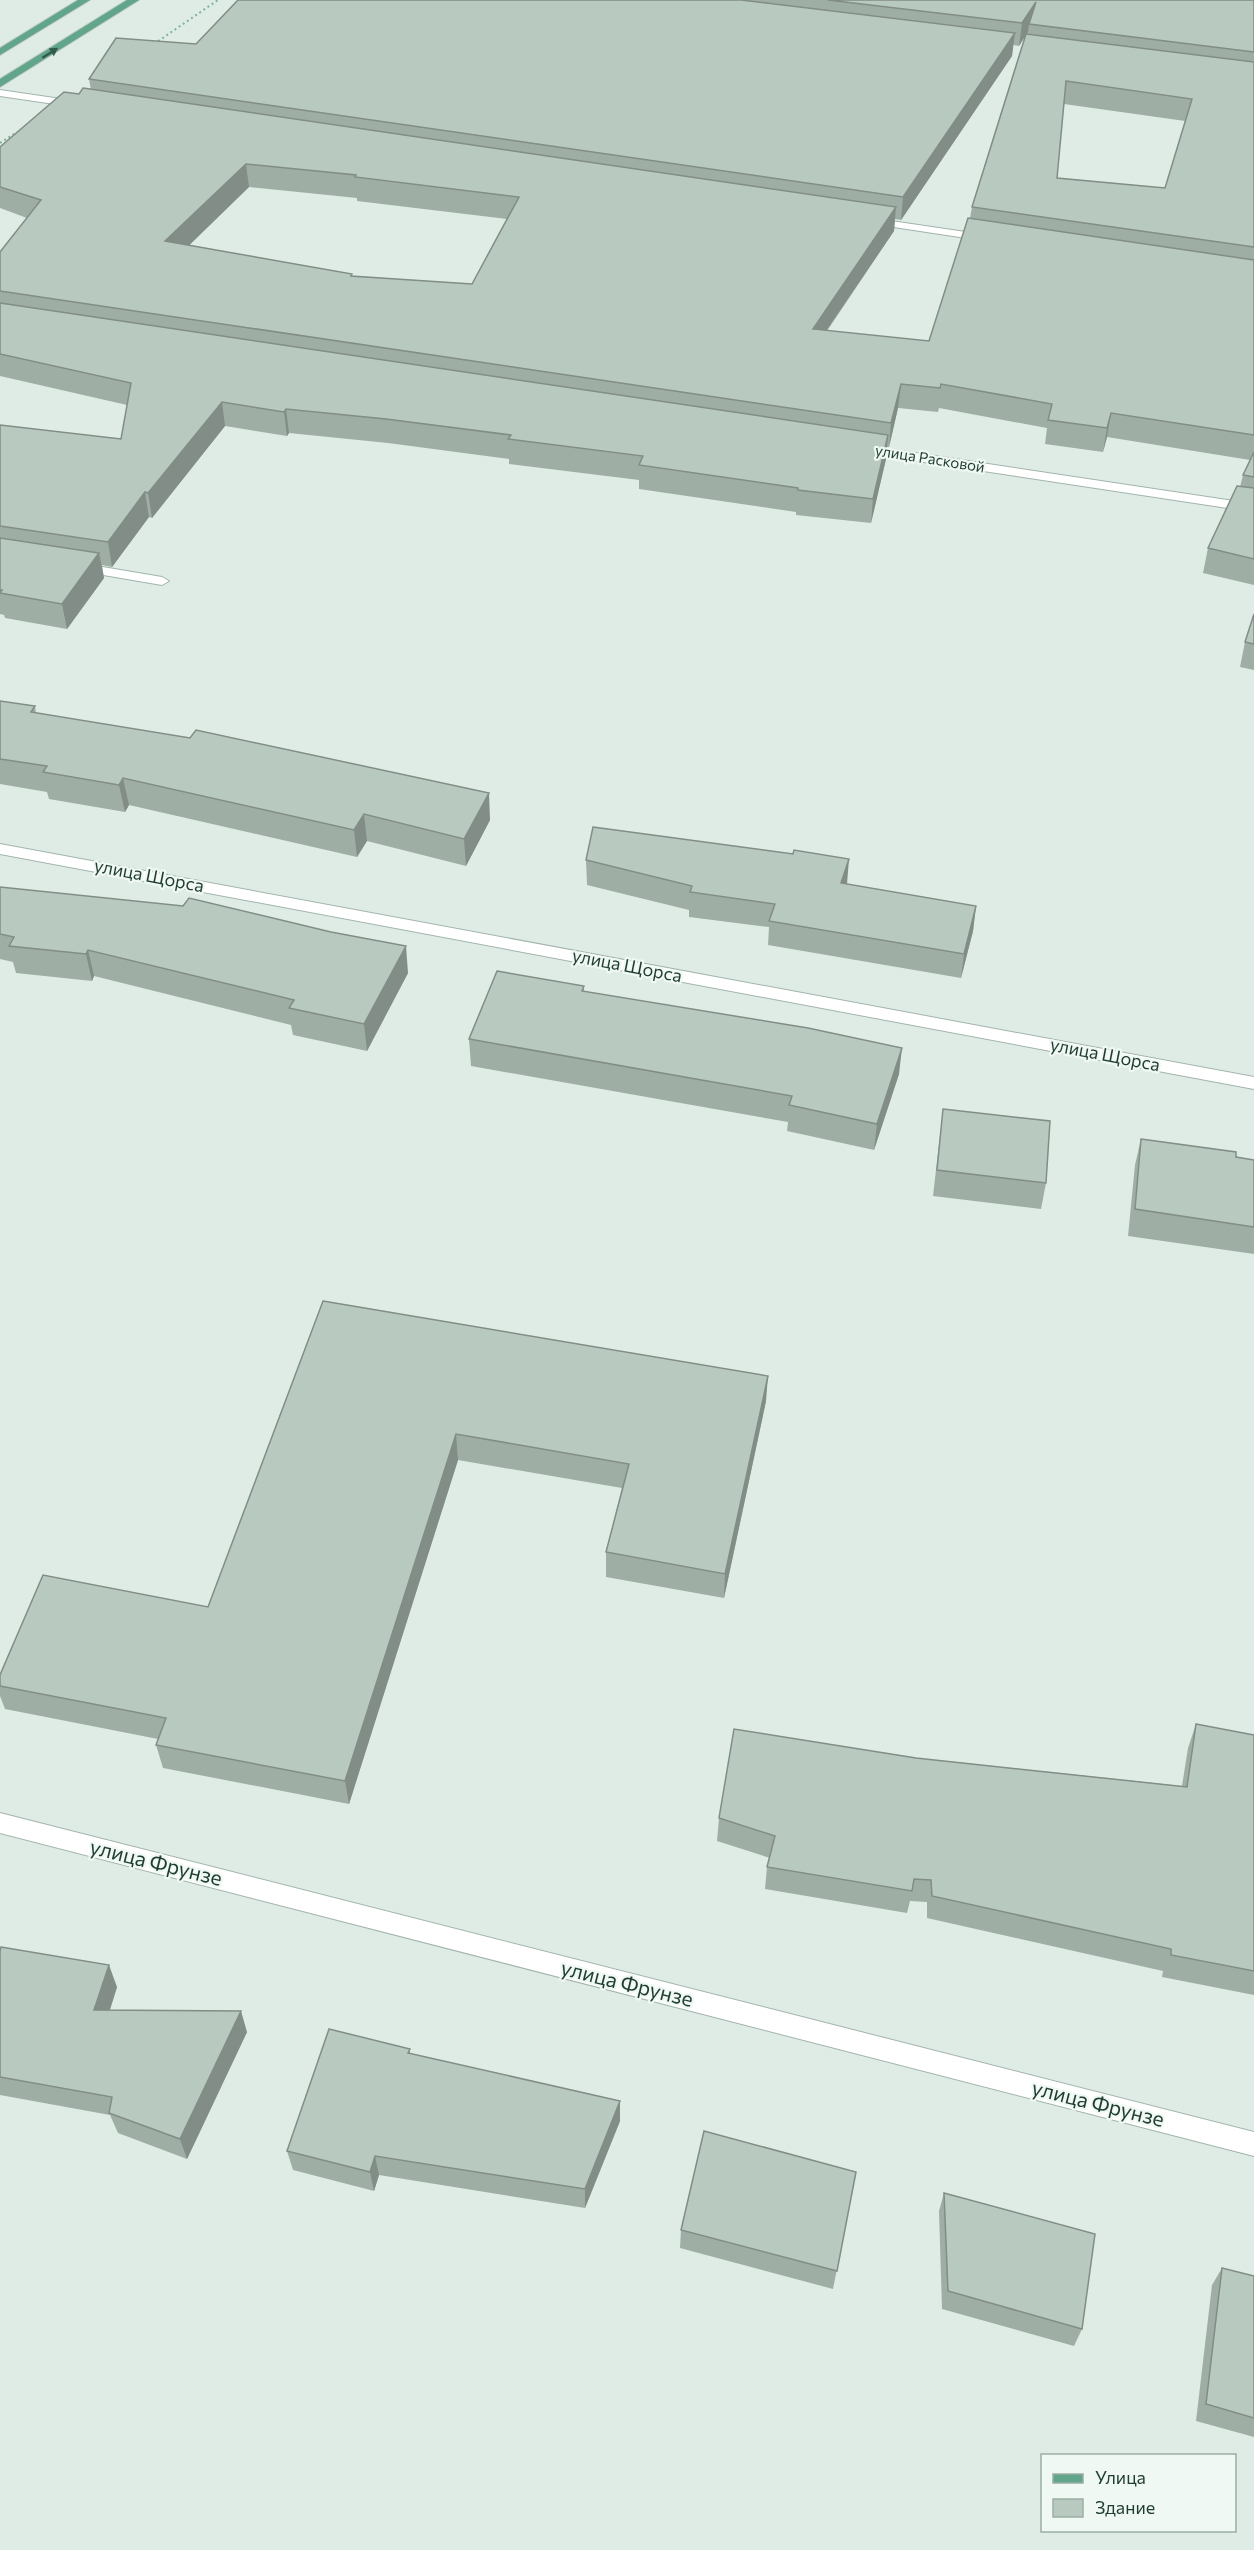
<svg xmlns="http://www.w3.org/2000/svg" width="1254" height="2550" font-family="Commissioner,sans-serif">
	<rect width="100%" height="100%" fill="#dfece5"/>
	<g fill="none" stroke-linecap="round" stroke-linejoin="round">
		<defs>
			<g id="minor">
				<path d="M0,90L75,101L80,104L75,107L0,96Z"/>
				<path d="M871,218L986,235L992,238L986,241L867,223L865,221Z"/>
				<path d="M862,445L1254,504V512L857,452L856,449Z"/>
				<path d="M79,563L162,577L169,581L162,585L74,570L72,567Z"/>
				<path d="M0,844L1254,1077V1089L0,854Z"/>
				<path d="M0,1813L1254,2132V2156L0,1833Z"/>
			</g>
			<g id="major">
				<path d="M78,0H90L0,55V48Z"/>
				<path d="M127,0H139L0,87V79Z"/>
			</g>
		</defs>
		<!-- minor casing -->
		<use href="#minor" stroke="#a2b4ac" stroke-width="2"/>
		<!-- major casing -->
		<use href="#major" stroke="#c0c9c6" stroke-width="2"/>
		<!-- path -->
		<g stroke="#7db29b" stroke-width="2" stroke-dasharray="2 3" stroke-linecap="butt">
			<path d="M154,44L218,0"/>
			<path d="M0,143L17,132"/>
		</g>
		<!-- minor -->
		<use href="#minor" fill="#fff" fill-rule="evenodd"/>
		<!-- major -->
		<use href="#major" fill="#61a58b" fill-rule="evenodd"/>
	</g>
	<!-- wall -->
	<g fill="#9eaea5" fill-rule="evenodd">
		<path d="M238,0H1254V585L1203,573L1208,548L1240,487L1243,475L1250,460L1107,437L1103,452L1045,444L1047,428L939,408L938,412L898,408L889,447H887L886,459L871,523L796,515V512L639,489V480L509,464V459L388,443L289,433L287,436L225,426L152,518L149,517L112,567L102,565L104,578L67,629L5,618L4,615L0,614V425L121,439L127,405L0,376V252L27,218L0,208V147L79,94L91,90L89,79L196,44ZM1025,36L972,207L970,218L929,341L827,331L894,231L895,219L901,220L1012,56L1013,45L1019,46ZM1064,104L1185,121L1165,188L1057,178ZM249,187L357,198V201L507,219L472,284L352,276V274L189,245Z"/>
		<path d="M1254,614V670L1240,667L1245,642Z"/>
		<path d="M0,701L35,706L36,713L490,820L466,866L367,841L357,857L129,805L125,812L49,799L47,792L0,784Z"/>
		<path d="M793,854L847,884L976,906L973,931L961,978L768,945L769,927L689,917V910L587,885L586,860Z"/>
		<path d="M0,887L408,973L367,1051L293,1035L291,1025L94,976L92,981L16,973L13,962L0,959Z"/>
		<path d="M584,986V991L899,1074L874,1150L787,1131L788,1122L471,1066L469,1039Z"/>
		<path d="M943,1109L1046,1183L1041,1209L933,1196Z"/>
		<path d="M1141,1139L1254,1160V1254L1128,1236L1135,1165Z"/>
		<path d="M323,1301L766,1401L724,1598L606,1577V1552L622,1488L458,1460L349,1804L163,1768L156,1745L158,1739L5,1709L0,1696V1675L208,1607Z"/>
		<path d="M1196,1724L1254,1735V1995L1162,1977L1163,1971L927,1918V1902L910,1901L907,1913L765,1889L767,1867L770,1858L717,1841L719,1818L916,1758L1182,1786L1188,1748Z"/>
		<path d="M0,1951L117,1987L110,2010L247,2032L187,2159L118,2133L110,2115L0,2095Z"/>
		<path d="M410,2049V2054L620,2101V2121L585,2208L379,2175L374,2191L293,2170L287,2151Z"/>
		<path d="M856,2172L833,2289L680,2248L681,2230Z"/>
		<path d="M944,2193L1082,2329L1074,2346L942,2309L939,2211Z"/>
		<path d="M1222,2268L1254,2276V2437L1196,2421L1212,2285Z"/>
	</g>
	<!-- shaded-wall -->
	<g fill="#818d86">
		<path d="M1036,2L1029,24L1028,32L1019,46L1022,23Z"/>
		<path d="M1015,33L1012,56L901,220L903,197Z"/>
		<path d="M246,164L249,187L169,265L165,241Z"/>
		<path d="M896,207L894,231L811,353L813,329Z"/>
		<path d="M901,384L898,408L889,447L891,423Z"/>
		<path d="M222,402L225,426L152,518L148,493Z"/>
		<path d="M286,409L289,433L287,436L284,412Z"/>
		<path d="M1111,413L1107,437L1103,452L1107,428Z"/>
		<path d="M888,435L886,459L871,523L873,499Z"/>
		<path d="M145,492L149,517L112,567L108,542Z"/>
		<path d="M99,553L104,578L67,629L62,604Z"/>
		<path d="M123,778L129,805L125,812L119,785Z"/>
		<path d="M489,793L490,820L466,866L464,839Z"/>
		<path d="M364,814L367,841L357,857L354,830Z"/>
		<path d="M849,859L847,884L841,883Z"/>
		<path d="M976,906L973,931L961,978L964,954Z"/>
		<path d="M406,946L408,973L367,1051L364,1024Z"/>
		<path d="M88,950L94,976L92,981L86,954Z"/>
		<path d="M902,1048L899,1074L874,1150L877,1124Z"/>
		<path d="M768,1376L766,1401L724,1598L725,1574Z"/>
		<path d="M456,1434L458,1460L349,1804L345,1781Z"/>
		<path d="M109,1965L117,1987L103,2031L94,2010Z"/>
		<path d="M241,2011L247,2032L187,2159L180,2139Z"/>
		<path d="M620,2101V2121L585,2208V2189Z"/>
		<path d="M375,2156L379,2175L374,2191L370,2172Z"/>
	</g>
	<!-- building -->
	<g fill="#b8cac0" stroke="#818d86" stroke-width="1.5" fill-rule="evenodd">
		<path d="M238,0H741L1015,33L903,197L89,79L116,38L196,44Z"/>
		<path d="M828,0H1254V52L1029,24L1036,2L1022,23Z"/>
		<path d="M1026,34L1254,62V247L972,207ZM1066,81L1192,99L1165,188L1057,178Z"/>
		<path d="M83,88L896,207L813,329L929,341L968,218L1254,260V435L1111,413L1107,428L1048,420L1052,404L941,384L940,388L901,384L891,423L0,291V252L41,200L0,187V147L64,92L79,94ZM246,164L356,175L355,177L519,197L472,284L351,276L352,274L165,241Z"/>
		<path d="M0,303L888,435L873,499L798,490V488L639,465L643,456L508,439L511,435L386,419L286,409L284,412L222,402L148,493L145,492L108,542L0,526V425L121,439L131,383L0,354Z"/>
		<path d="M1254,452V477L1243,475Z"/>
		<path d="M1237,486L1254,488V559L1208,548Z"/>
		<path d="M0,538L99,553L62,604L0,593L2,590H0Z"/>
		<path d="M1254,614V644L1245,642Z"/>
		<path d="M0,701L35,706L31,712L190,738L196,730L489,793L464,839L364,814L354,830L123,778L119,785L43,772L47,766L0,759Z"/>
		<path d="M593,827L793,854L794,850L849,859L841,883L976,906L964,954L769,921L775,904L690,892L692,886L586,860Z"/>
		<path d="M0,887L183,906L189,898L331,932L406,946L364,1024L289,1008L294,1000L88,950L86,954L9,946L14,937L0,934Z"/>
		<path d="M497,971L584,986L582,991L808,1028L902,1048L877,1124L789,1105L792,1096L469,1039Z"/>
		<path d="M943,1109L1050,1121L1046,1183L937,1170Z"/>
		<path d="M1141,1139L1236,1152V1157L1254,1160V1227L1135,1209Z"/>
		<path d="M323,1301L768,1376L725,1574L606,1552L629,1464L456,1434L345,1781L156,1745L166,1718L0,1686V1675L43,1575L208,1607Z"/>
		<path d="M1196,1724L1254,1735V1971L1171,1955V1949L932,1896L931,1880L914,1879L912,1891L767,1867L775,1836L719,1818L734,1729L916,1758L1187,1787Z"/>
		<path d="M1,1947L109,1965L94,2010L241,2011L180,2139L109,2113L112,2097L0,2077V1951Z"/>
		<path d="M329,2029L410,2049L408,2053L620,2101L585,2189L375,2156L370,2172L287,2151Z"/>
		<path d="M704,2131L856,2172L837,2271L681,2230Z"/>
		<path d="M944,2193L1095,2234L1082,2329L948,2291Z"/>
		<path d="M1222,2268L1254,2276V2418L1206,2404Z"/>
	</g>
	<!-- one-way arrows -->
	<defs><path id="oneway-solid" d="M-6-.8H1V-3.2L6.5 0L1 3.2V.8H-6Z" transform="scale(1.5)"/></defs>
	<use fill="#335c4d" href="#oneway-solid" transform="translate(50 53) rotate(-32)"/>
	<g text-anchor="middle" stroke-width="4.5" stroke-linejoin="round" paint-order="stroke">
		<!-- far-street labels -->
		<g font-size="15" fill="#1f3d32" stroke="#f0f8f3">
			<text transform="translate(930 459) rotate(9)" y="5">улица Расковой</text>
		</g>
		<!-- street labels -->
		<g font-size="18" fill="#1f3d32" stroke="#f0f8f3">
			<text transform="translate(149 876) rotate(11)" y="6">улица Щорса</text>
			<text transform="translate(627 966) rotate(11)" y="6">улица Щорса</text>
			<text transform="translate(1105 1055) rotate(11)" y="6">улица Щорса</text>
		</g>
		<!-- near-street labels -->
		<g font-size="21" fill="#1f3d32" stroke="#f0f8f3">
			<text transform="translate(156 1863) rotate(14)" y="7">улица Фрунзе</text>
			<text transform="translate(627 1984) rotate(14)" y="7">улица Фрунзе</text>
			<text transform="translate(1098 2104) rotate(14)" y="7">улица Фрунзе</text>
		</g>
	</g>
	<!-- legend -->
	<rect x="1041" y="2454" width="195" height="78" fill="#f0f8f3" stroke="#9cada6" stroke-width="1.5"/>
	<rect x="1053" y="2474" width="30" height="9" fill="#61a58b" stroke="#9cada6" stroke-width="1.5"/>
	<text x="1095" y="2484" font-size="18" fill="#1f3d32">Улица</text>
	<rect x="1053" y="2499" width="30" height="18" fill="#b8cac0" stroke="#9cada6" stroke-width="1.5"/>
	<text x="1095" y="2514" font-size="18" fill="#1f3d32">Здание</text>
</svg>
